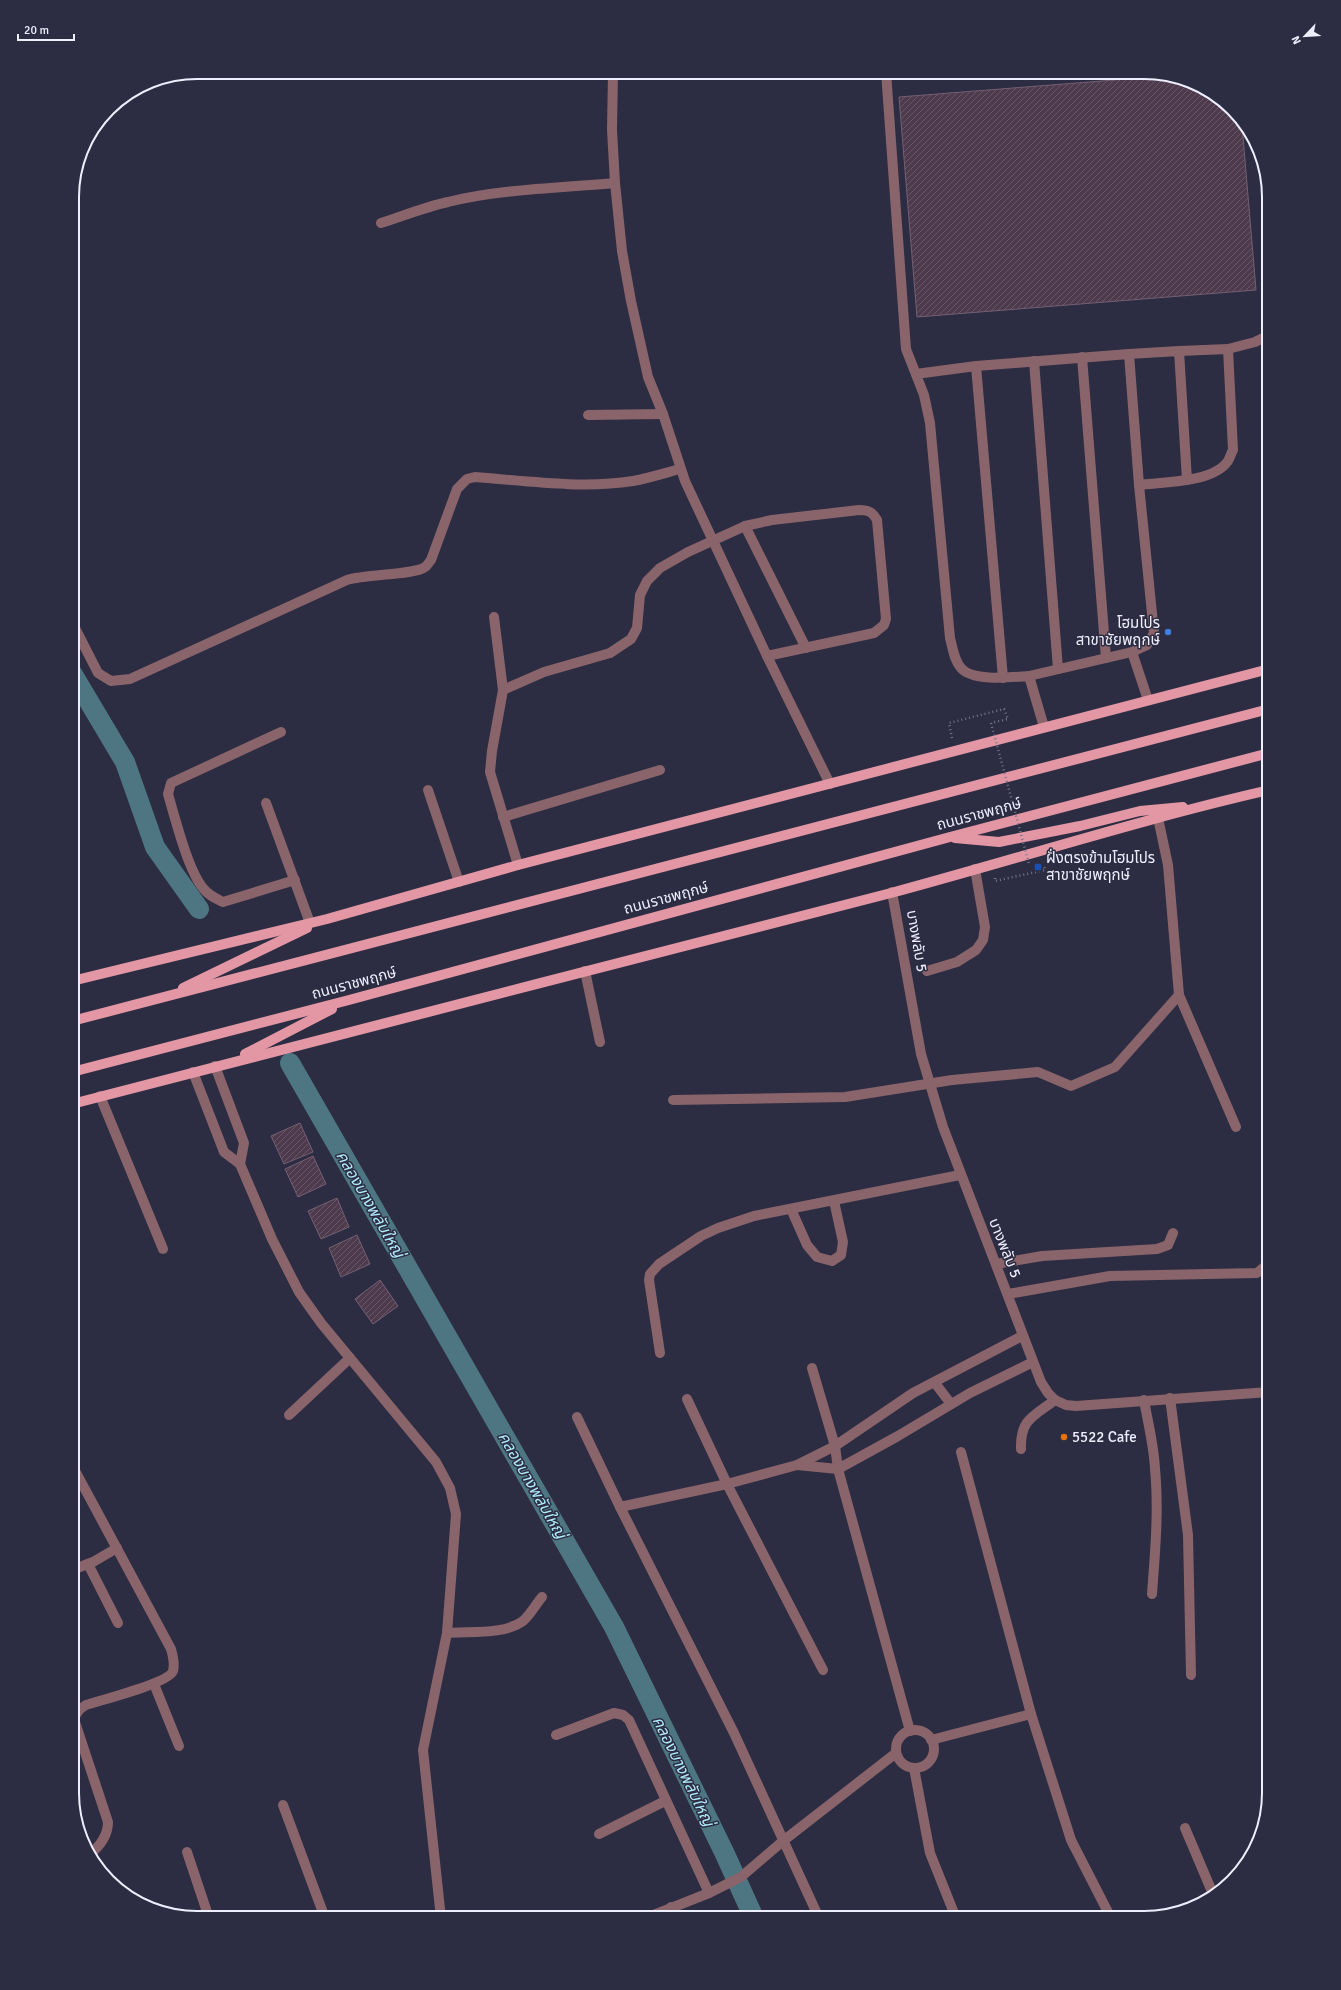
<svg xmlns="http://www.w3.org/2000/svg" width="1341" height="1990" font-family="Signika,'Noto Sans Thai',sans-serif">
	<defs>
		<pattern id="building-hatch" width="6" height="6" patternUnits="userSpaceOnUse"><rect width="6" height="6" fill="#4d3a4c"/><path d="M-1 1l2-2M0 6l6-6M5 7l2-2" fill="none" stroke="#675767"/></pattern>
	</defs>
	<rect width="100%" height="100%" fill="#2c2c42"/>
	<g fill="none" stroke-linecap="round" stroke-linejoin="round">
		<!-- canal -->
		<g stroke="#4d7682" stroke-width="20">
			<path d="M72,673L125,762L155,847L199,909"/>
			<path d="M290,1063L614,1627L724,1852L754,1918"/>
		</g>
	</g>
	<!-- building -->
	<g fill="url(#building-hatch)" stroke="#756073">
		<path d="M1165,76L1207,89L1242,125L1256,290L917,317L899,97Z"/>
		<path d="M300,1123L313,1152L284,1164L271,1136Z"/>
		<path d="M313,1156L326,1184L298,1197L285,1169Z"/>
		<path d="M337,1198L349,1227L321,1239L308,1211Z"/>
		<path d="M357,1235L370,1264L341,1277L329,1248Z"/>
		<path d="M380,1280L398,1306L373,1324L355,1299Z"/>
	</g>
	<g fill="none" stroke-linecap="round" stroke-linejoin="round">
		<!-- path -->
		<g stroke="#747588" stroke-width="2.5" stroke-dasharray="1 3" stroke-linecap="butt">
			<path d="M952,738L949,723L1004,709L1008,719L991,723"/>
			<path d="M995,878V881L1045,870L1044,865"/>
		</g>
		<!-- minor -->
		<g stroke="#89646a" stroke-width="10">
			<path d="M613,72L612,130L615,183L622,251L631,301L648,377L663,414L685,481L767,656L830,784"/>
			<path d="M886,72L906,349L924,395L930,423L950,638C953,649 954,660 961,668C973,682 1013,677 1029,676L1044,727"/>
			<path d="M381,223C403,216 425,207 448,202C502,189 559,188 615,183"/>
			<path d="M1179,351L1228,349"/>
			<path d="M1129,354L1179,351L1187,480"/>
			<path d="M1082,357L1106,658"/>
			<path d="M1034,361L1058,669"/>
			<path d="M976,366L1003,678"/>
			<path d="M916,374L976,366L1129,354L1139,485L1154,633L1147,645L1132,652L1148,700"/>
			<path d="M588,415L663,414"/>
			<path d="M1139,485C1163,482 1213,483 1228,461C1230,458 1231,453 1233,450L1228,349L1255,342L1269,335"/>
			<path d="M745,526L806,648"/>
			<path d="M494,617L503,690"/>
			<path d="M72,622L98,673L111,681L130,679L347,580C366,574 415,575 425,567C427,566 429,562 431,560L457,489L467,479L475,477C527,481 582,489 633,481C649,478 665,473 680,469"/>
			<path d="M1029,676L1132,652"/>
			<path d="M281,732L171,783L168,794C175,818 188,870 203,888C208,895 215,898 223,902L295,880"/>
			<path d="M428,790L459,882"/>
			<path d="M266,803L310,923"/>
			<path d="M503,817L660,770"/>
			<path d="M1158,818L1168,865L1179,995L1236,1127"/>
			<path d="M518,865L490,772L492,751L503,690L544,672L610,653L631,639L637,628L640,595L647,581L660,568L688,552L745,526L772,520L859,510C869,510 872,512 877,520L886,619L884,625L874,633L767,656"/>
			<path d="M892,892L921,1054L943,1127L1041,1382L1048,1393L1055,1400L1066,1405L1076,1406L1269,1392"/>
			<path d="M585,971L600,1042"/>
			<path d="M927,971L957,962L976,950L983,940L985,927L975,869"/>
			<path d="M215,1066L244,1143L240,1164"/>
			<path d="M193,1072L224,1152L240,1164L272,1239L299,1292L321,1323L436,1462L450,1488L456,1514L447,1633L423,1750L441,1918"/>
			<path d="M100,1096L163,1249"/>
			<path d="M673,1100L845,1097L952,1080L1038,1072L1071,1086L1115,1067L1179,995"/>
			<path d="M791,1209L807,1245L817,1257L832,1261L841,1255L843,1242L834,1201"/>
			<path d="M996,1264L1042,1256L1157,1249L1168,1245L1173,1233"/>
			<path d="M1008,1294L1110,1276L1257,1273L1269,1263"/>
			<path d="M660,1353L649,1280L650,1274L659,1264L701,1236L718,1228L754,1216L960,1175"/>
			<path d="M812,1368L835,1446L838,1469L910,1731"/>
			<path d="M935,1383L951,1404"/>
			<path d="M1170,1398L1188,1535L1191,1675"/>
			<path d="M687,1399L727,1484L823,1670"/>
			<path d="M1144,1400C1148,1423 1154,1446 1155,1469C1159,1511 1155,1553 1152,1594"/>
			<path d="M289,1415L350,1358"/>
			<path d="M577,1417L620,1507L734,1733L819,1918"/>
			<path d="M1021,1449C1020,1419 1034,1416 1055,1400"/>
			<path d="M961,1452L1031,1714L1071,1840L1111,1918"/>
			<path d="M72,1465L171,1649C173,1656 175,1664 173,1671C169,1683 101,1700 86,1705C79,1709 77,1712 74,1719L108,1822C108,1836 99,1847 89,1855"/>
			<path d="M797,1465L838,1469L898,1436L970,1393L1033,1362"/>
			<path d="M620,1507L727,1484L797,1465L835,1446L913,1393L1022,1336"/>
			<path d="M88,1564L118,1623"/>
			<path d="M72,1570L93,1562L117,1548"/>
			<path d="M447,1633C470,1631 504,1635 523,1621C530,1615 536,1604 542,1597"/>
			<path d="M154,1684L179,1746"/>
			<circle cx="915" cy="1749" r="19"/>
			<path d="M556,1735L614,1713L623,1715L629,1720L709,1893"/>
			<path d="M931,1740L1031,1714"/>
			<path d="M914,1768L930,1853L956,1918"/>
			<path d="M283,1805L325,1918"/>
			<path d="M1185,1828L1213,1894"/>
			<path d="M599,1834L665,1801"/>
			<path d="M187,1852L209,1918"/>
			<path d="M671,1907L676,1918"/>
			<path d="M646,1918L709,1893L741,1877L783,1841L896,1753"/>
		</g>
		<!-- major -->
		<g stroke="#e397a4" stroke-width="10">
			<path d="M955,838L999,842L1080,826L1140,811L1183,807"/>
			<path d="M72,981L327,919L518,865L1269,669"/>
			<path d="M183,988L307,928"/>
			<path d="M72,1021L1269,709"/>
			<path d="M245,1054L332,1009"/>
			<path d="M72,1072L349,1000L950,837L1269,753"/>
			<path d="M72,1104C345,1032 618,964 891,893C1017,859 1142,819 1269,790"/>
		</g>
		<!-- path-bridge -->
		<path stroke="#747588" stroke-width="2.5" stroke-dasharray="1 3" stroke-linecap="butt" d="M991,723L1029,864"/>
	</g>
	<!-- markers -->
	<circle fill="#3f7fe0" stroke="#2c2c42" stroke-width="1.5" cx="1168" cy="632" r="4"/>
	<rect fill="#1a4fb4" stroke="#2c2c42" stroke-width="1.5" x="1034" y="863" width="8" height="8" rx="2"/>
	<circle fill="#e8710a" stroke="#2c2c42" stroke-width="1.5" cx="1064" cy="1437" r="4"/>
	<g text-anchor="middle" stroke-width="3" stroke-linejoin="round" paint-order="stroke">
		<!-- poi labels -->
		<g font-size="15" fill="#eeeffe" stroke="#2c2c42" text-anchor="start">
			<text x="1160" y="628" text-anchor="end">โฮมโปร<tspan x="1160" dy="17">สาขาชัยพฤกษ์</tspan></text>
			<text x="1046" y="863">ฝั่งตรงข้ามโฮมโปร<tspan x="1046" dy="17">สาขาชัยพฤกษ์</tspan></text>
			<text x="1072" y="1442">5522 Cafe</text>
		</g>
		<!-- street labels -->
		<g font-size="15" fill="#eeeffe" stroke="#2c2c42">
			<text transform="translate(979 814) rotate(-15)" y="5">ถนนราชพฤกษ์</text>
			<text transform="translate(666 898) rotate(-15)" y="5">ถนนราชพฤกษ์</text>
			<text transform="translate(917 941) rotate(80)" y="5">บางพลับ 5</text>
			<text transform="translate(354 983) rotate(-15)" y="5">ถนนราชพฤกษ์</text>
			<text transform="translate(1005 1248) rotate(68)" y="5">บางพลับ 5</text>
		</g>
		<!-- water labels -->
		<g font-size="16" font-style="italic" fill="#b0ebfb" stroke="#2c2c42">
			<text transform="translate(371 1204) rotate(60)" y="6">คลองบางพลับใหญ่</text>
			<text transform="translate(533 1485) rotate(60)" y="6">คลองบางพลับใหญ่</text>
			<text transform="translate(684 1771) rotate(64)" y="6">คลองบางพลับใหญ่</text>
		</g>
	</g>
	<!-- crop -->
	<path d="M0 0H1341V1990H0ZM197 79H1144A118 118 0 0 1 1262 197V1793A118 118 0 0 1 1144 1911H197A118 118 0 0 1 79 1793V197A118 118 0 0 1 197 79Z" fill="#2c2c42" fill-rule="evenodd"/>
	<path fill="none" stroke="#eeeffe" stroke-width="2" d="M197 79H1144A118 118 0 0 1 1262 197V1793A118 118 0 0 1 1144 1911H197A118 118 0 0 1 79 1793V197A118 118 0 0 1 197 79Z"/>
	<!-- north arrow -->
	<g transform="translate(1305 36) rotate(245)" stroke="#2c2c42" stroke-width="3" paint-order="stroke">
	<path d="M0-3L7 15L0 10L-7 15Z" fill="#eeeffe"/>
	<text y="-6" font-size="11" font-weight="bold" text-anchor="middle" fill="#eeeffe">N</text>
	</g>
	<!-- scale -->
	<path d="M18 34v6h56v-6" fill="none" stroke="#eeeffe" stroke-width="2"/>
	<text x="24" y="34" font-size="12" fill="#eeeffe" stroke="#2c2c42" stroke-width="3" paint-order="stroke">20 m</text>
</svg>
